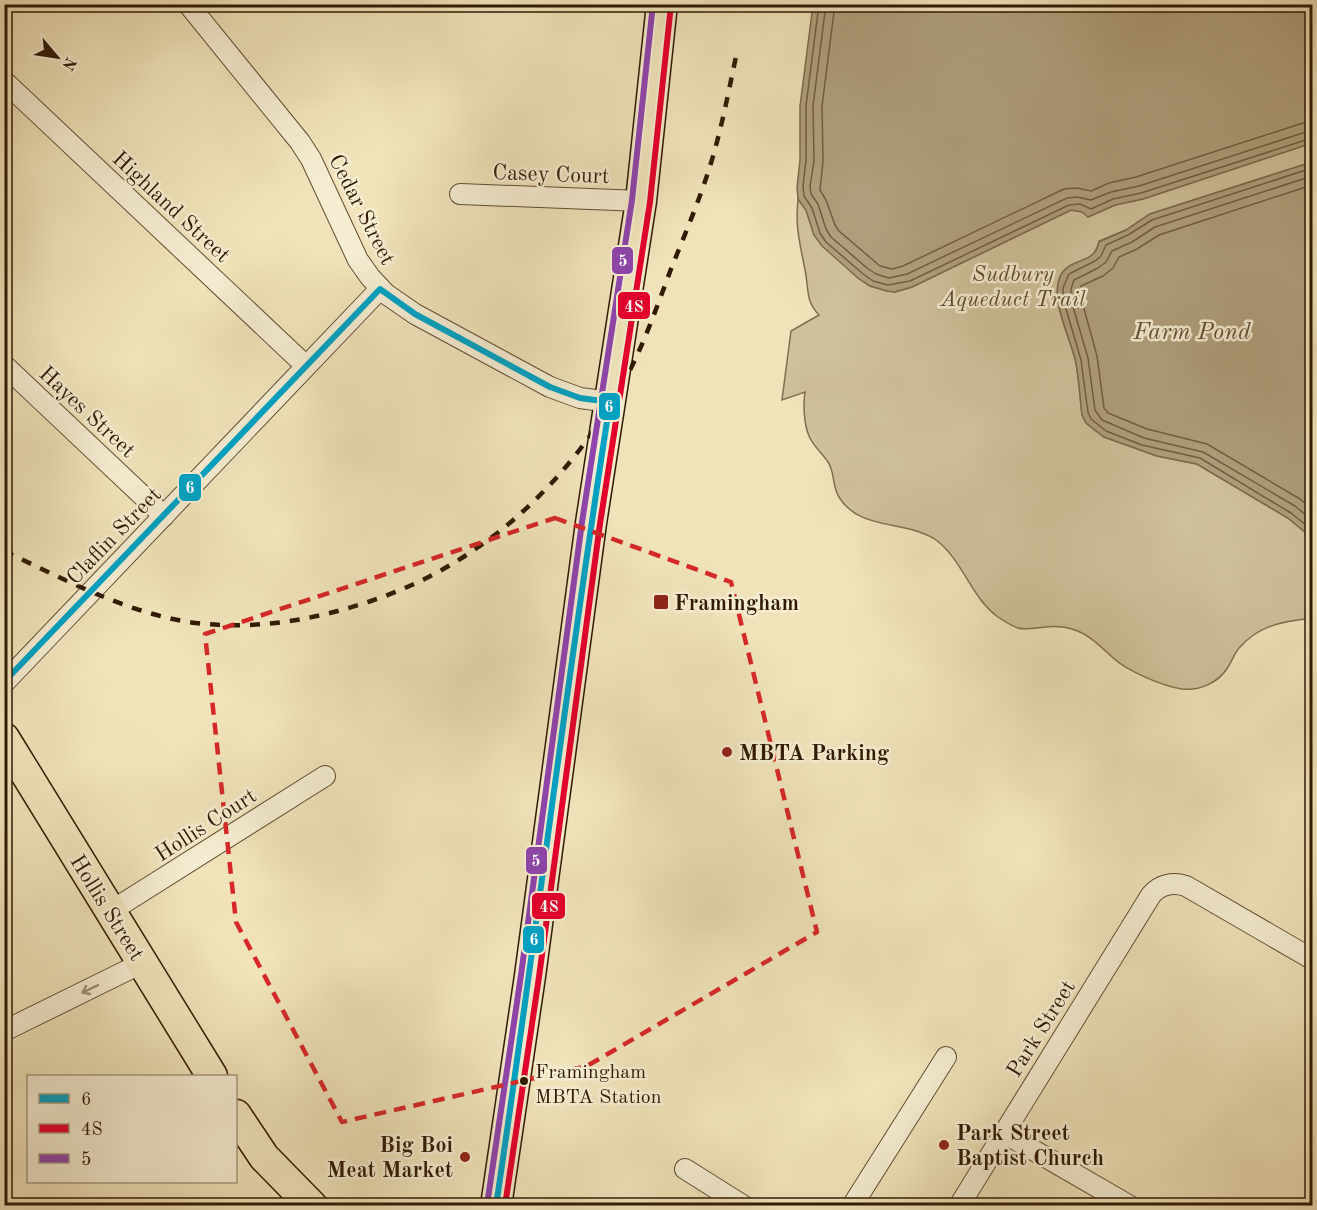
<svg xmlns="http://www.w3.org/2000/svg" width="1317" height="1210" font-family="'Old Standard TT',serif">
	<rect width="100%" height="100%" fill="#f0e3ba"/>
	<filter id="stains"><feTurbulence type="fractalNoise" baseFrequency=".00333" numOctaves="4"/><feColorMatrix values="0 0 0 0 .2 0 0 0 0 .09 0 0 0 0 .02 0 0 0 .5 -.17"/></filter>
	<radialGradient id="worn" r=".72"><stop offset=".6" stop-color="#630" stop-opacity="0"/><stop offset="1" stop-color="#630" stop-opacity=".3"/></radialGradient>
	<!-- green -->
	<path fill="#cfc19b" stroke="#806e50" stroke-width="1.5" d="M1312,143V162L1150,214L1126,230L1099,241C1094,268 1068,257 1060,277C1050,301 1071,339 1076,363C1079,380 1080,398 1082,415L1086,423L1104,437L1157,456L1197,464L1288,518L1312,538V624L1305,619C1279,622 1258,627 1240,647C1235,652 1232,661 1228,667C1219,682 1201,691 1182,689C1162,686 1127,671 1112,657C1100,646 1089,634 1072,629C1052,622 1031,632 1018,628C1012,626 1004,621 998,617C971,598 963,560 936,540C907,520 859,531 839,497C832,486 835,472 828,462C823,454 813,446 809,436C804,424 803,405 805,392L782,400L791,331L819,315C805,301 809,288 805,270C800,243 795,228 798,199L806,210L814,235L858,278L870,286L887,291L895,292L912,287L1071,210L1083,212L1088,217L1115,205L1143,199Z"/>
	<!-- water -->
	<g fill="#af9f7c" stroke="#7c6a4c" stroke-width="1.5">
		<path d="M813,5H1312V143L1143,199L1115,205L1088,217L1082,212L1071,210L912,287L895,292L887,291L870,286L858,278L822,246L814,235L806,210L798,199L797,187L800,160V106Z"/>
		<path d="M1312,162V538L1288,518L1197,464L1157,456L1104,437L1086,423L1082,415C1080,398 1079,380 1076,363C1071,338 1050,301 1060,277C1068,257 1096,265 1099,242L1126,230L1150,214Z"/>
	</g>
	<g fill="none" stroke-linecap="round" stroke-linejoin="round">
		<!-- shore -->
		<g stroke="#705c40" stroke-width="1.5">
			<path d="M819,4L806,106V160L803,186L804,196L812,208L820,233L826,242L862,273L873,281L888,285L910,281L1069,205L1080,204L1091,209L1113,199L1141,193L1312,138"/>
			<path d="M826,4L813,106L814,161L810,186L811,194L818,204L826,229L831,237L867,268L876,274L889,278L907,274L1067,198L1077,197L1091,200L1111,192L1139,186L1312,130"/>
			<path d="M835,4L822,106L823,161L820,190L826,200L835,225L839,231L880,266L892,269L903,266L1064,189L1077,188L1091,191L1109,183L1136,177L1303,123L1312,121"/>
			<path d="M1312,168L1152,220L1128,235L1106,245L1101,256L1095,261L1069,274L1063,288L1064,302L1081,360L1088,412L1091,419L1106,431L1142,445L1200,458L1291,513L1312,530"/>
			<path d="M1312,176L1155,227L1132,242L1112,251L1106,262L1098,268L1074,280L1071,289V300L1088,358L1095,410L1102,420L1144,438L1203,452L1295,506L1312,520"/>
			<path d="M1312,185L1159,235L1137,249L1119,257L1113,268L1103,276L1081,286L1080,294L1097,356L1104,408L1108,413L1147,429L1207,444L1300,499L1312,509"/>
		</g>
		<defs>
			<g id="minor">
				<path d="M188,4L300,142L311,159L358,260L370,277L386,294L415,314L550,387L580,398L610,402"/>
				<path d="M4,81L306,366"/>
				<path d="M460,194L641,201"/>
				<path d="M4,365L164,516"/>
				<path d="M4,683L380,289"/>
				<path d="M111,911L325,776"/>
				<path d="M4,1031L142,963"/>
				<path d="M1004,1133L1130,1206"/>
				<path d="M685,1169L744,1206"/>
				<path d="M852,1206L946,1057"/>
				<path d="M959,1206L1151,895C1160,884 1173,882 1186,886L1312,959"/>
			</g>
			<g id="primary">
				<path d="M4,738L212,1076"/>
				<path d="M236,1115L264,1157L312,1206"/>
				<path d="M496,1206L530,976L591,523L641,201L662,4"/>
			</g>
		</defs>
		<!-- minor casing -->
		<use href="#minor" stroke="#604c32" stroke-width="22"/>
		<!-- primary casing -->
		<use href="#primary" stroke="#301a05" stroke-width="33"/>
		<!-- minor -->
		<use href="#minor" stroke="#f5edd2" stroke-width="20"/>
		<!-- primary -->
		<use href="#primary" stroke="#f0e3ba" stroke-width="30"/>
		<!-- rail -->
		<path stroke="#301a05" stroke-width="4.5" stroke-dasharray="10 10" stroke-linecap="butt" d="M4,551C66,580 128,614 196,623C257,630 314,620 371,601C485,563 573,479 628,374C645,341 658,304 671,269C685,234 700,199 711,163C722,127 729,89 737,52"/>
		<defs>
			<path id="bus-1" d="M4,682L380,289L415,314L550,387L580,398L610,402C568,669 536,938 496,1206"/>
			<path id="bus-2" d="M505,1206L539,977L600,524L650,202L671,5"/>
			<path id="bus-3" d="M487,1205L521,975L582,522L632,200L653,4"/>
		</defs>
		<!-- bus-1 casing -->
		<use href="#bus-1" stroke="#f5edd2" stroke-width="10"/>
		<!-- bus-2 casing -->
		<use href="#bus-2" stroke="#f5edd2" stroke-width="10"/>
		<!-- bus-3 casing -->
		<use href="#bus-3" stroke="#f5edd2" stroke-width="10"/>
		<!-- bus-1 -->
		<use href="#bus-1" stroke="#02a2c4" stroke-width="6"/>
		<!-- bus-2 -->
		<use href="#bus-2" stroke="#e4002b" stroke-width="6"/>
		<!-- bus-3 -->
		<use href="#bus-3" stroke="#8e44ad" stroke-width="6"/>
	</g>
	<!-- one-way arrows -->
	<defs><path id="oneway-shaft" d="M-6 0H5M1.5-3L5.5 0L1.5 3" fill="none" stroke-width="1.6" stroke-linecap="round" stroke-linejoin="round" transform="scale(1.5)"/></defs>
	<use stroke="#9c8e76" href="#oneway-shaft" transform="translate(90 989) rotate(154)"/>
	<!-- marked area -->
	<path fill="none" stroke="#d62828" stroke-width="4.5" stroke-dasharray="12 8" stroke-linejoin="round" d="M555,518L731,582L817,932L587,1066L342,1122L236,922L205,634Z"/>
	<!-- markers -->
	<g fill="#8f2418" stroke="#f5edd2" stroke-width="2">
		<rect x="653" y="594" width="16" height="16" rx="3"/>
		<circle cx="727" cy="752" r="6"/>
		<circle cx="944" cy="1145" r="6"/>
		<circle cx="465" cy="1157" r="6"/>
	</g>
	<circle fill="#301a05" stroke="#f5edd2" stroke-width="2" cx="524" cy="1081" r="5"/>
	<g text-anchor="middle" stroke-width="5" stroke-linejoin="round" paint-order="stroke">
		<!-- bus labels -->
		<g font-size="20" fill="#301a05" stroke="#f5edd2" text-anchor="start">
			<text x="535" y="1078">Framingham<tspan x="535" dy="25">MBTA Station</tspan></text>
		</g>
		<!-- street labels -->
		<g font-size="22" fill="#301a05" stroke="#f5edd2">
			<text transform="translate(551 173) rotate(2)" y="8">Casey Court</text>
			<text transform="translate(172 206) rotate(43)" y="8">Highland Street</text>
			<text transform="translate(363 209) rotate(63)" y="8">Cedar Street</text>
			<text transform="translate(88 411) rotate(43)" y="8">Hayes Street</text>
			<text transform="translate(113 535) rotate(-46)" y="8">Claflin Street</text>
			<text transform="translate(205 824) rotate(-33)" y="8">Hollis Court</text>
			<text transform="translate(108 907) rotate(58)" y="8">Hollis Street</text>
			<text transform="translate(1040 1028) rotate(-58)" y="8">Park Street</text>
		</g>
		<!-- park labels -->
		<g font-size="22" font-style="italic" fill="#604c32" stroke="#f5edd2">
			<text x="1013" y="281">Sudbury<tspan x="1013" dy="25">Aqueduct Trail</tspan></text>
		</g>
		<!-- poi labels -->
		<g font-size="22" font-weight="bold" fill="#301a05" stroke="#f5edd2" text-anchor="start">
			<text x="674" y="610">Framingham</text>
			<text x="739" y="760">MBTA Parking</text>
			<text x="956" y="1140">Park Street<tspan x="956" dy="25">Baptist Church</tspan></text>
			<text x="453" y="1152" text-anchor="end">Big Boi<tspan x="453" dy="25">Meat Market</tspan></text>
		</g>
		<!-- water labels -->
		<g font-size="24" font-style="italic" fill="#634f35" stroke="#f5edd2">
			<text x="1192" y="339">Farm Pond</text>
		</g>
	</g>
	<g stroke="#f5edd2" stroke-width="2">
		<rect x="611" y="246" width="23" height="29" rx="6" fill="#8e44ad"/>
		<rect x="617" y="291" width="34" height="29" rx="6" fill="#e4002b"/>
		<rect x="598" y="392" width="23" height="29" rx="6" fill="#02a2c4"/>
		<rect x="178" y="473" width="24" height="29" rx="6" fill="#02a2c4"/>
		<rect x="525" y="846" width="23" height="29" rx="6" fill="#8e44ad"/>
		<rect x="531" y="892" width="35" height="28" rx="6" fill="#e4002b"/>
		<rect x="522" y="925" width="23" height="29" rx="6" fill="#02a2c4"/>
	</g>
	<g font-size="16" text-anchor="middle" font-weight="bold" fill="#fff">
		<text x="623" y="266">5</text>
		<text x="634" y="312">4S</text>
		<text x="609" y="412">6</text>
		<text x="190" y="493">6</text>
		<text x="536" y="866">5</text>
		<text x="549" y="912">4S</text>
		<text x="534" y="945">6</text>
	</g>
	<!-- margin -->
	<rect width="1317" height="1210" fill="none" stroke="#f0e3ba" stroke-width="24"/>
	<rect x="6" y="6" width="1305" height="1198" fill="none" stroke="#301a05" stroke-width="3"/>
	<rect x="12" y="12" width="1293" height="1186" fill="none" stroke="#301a05" stroke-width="1.5"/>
	<!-- legend -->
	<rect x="27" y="1075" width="210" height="108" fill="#f5edd2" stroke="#a69980" stroke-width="1.5"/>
	<rect x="39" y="1094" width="30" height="9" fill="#02a2c4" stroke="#a69980" stroke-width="1.5"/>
	<text x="81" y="1105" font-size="18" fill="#301a05">6</text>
	<rect x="39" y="1124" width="30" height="9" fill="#e4002b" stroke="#a69980" stroke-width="1.5"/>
	<text x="81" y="1135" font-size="18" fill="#301a05">4S</text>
	<rect x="39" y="1154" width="30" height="9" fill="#8e44ad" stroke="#a69980" stroke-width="1.5"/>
	<text x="81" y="1165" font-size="18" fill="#301a05">5</text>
	<!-- north arrow -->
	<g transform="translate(57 57) rotate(119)" stroke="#f5edd2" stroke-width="4.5" paint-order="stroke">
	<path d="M0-4.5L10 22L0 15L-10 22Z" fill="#301a05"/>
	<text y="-9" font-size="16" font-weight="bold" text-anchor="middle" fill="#301a05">N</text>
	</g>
	<rect width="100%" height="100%" filter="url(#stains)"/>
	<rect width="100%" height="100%" fill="url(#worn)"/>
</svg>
